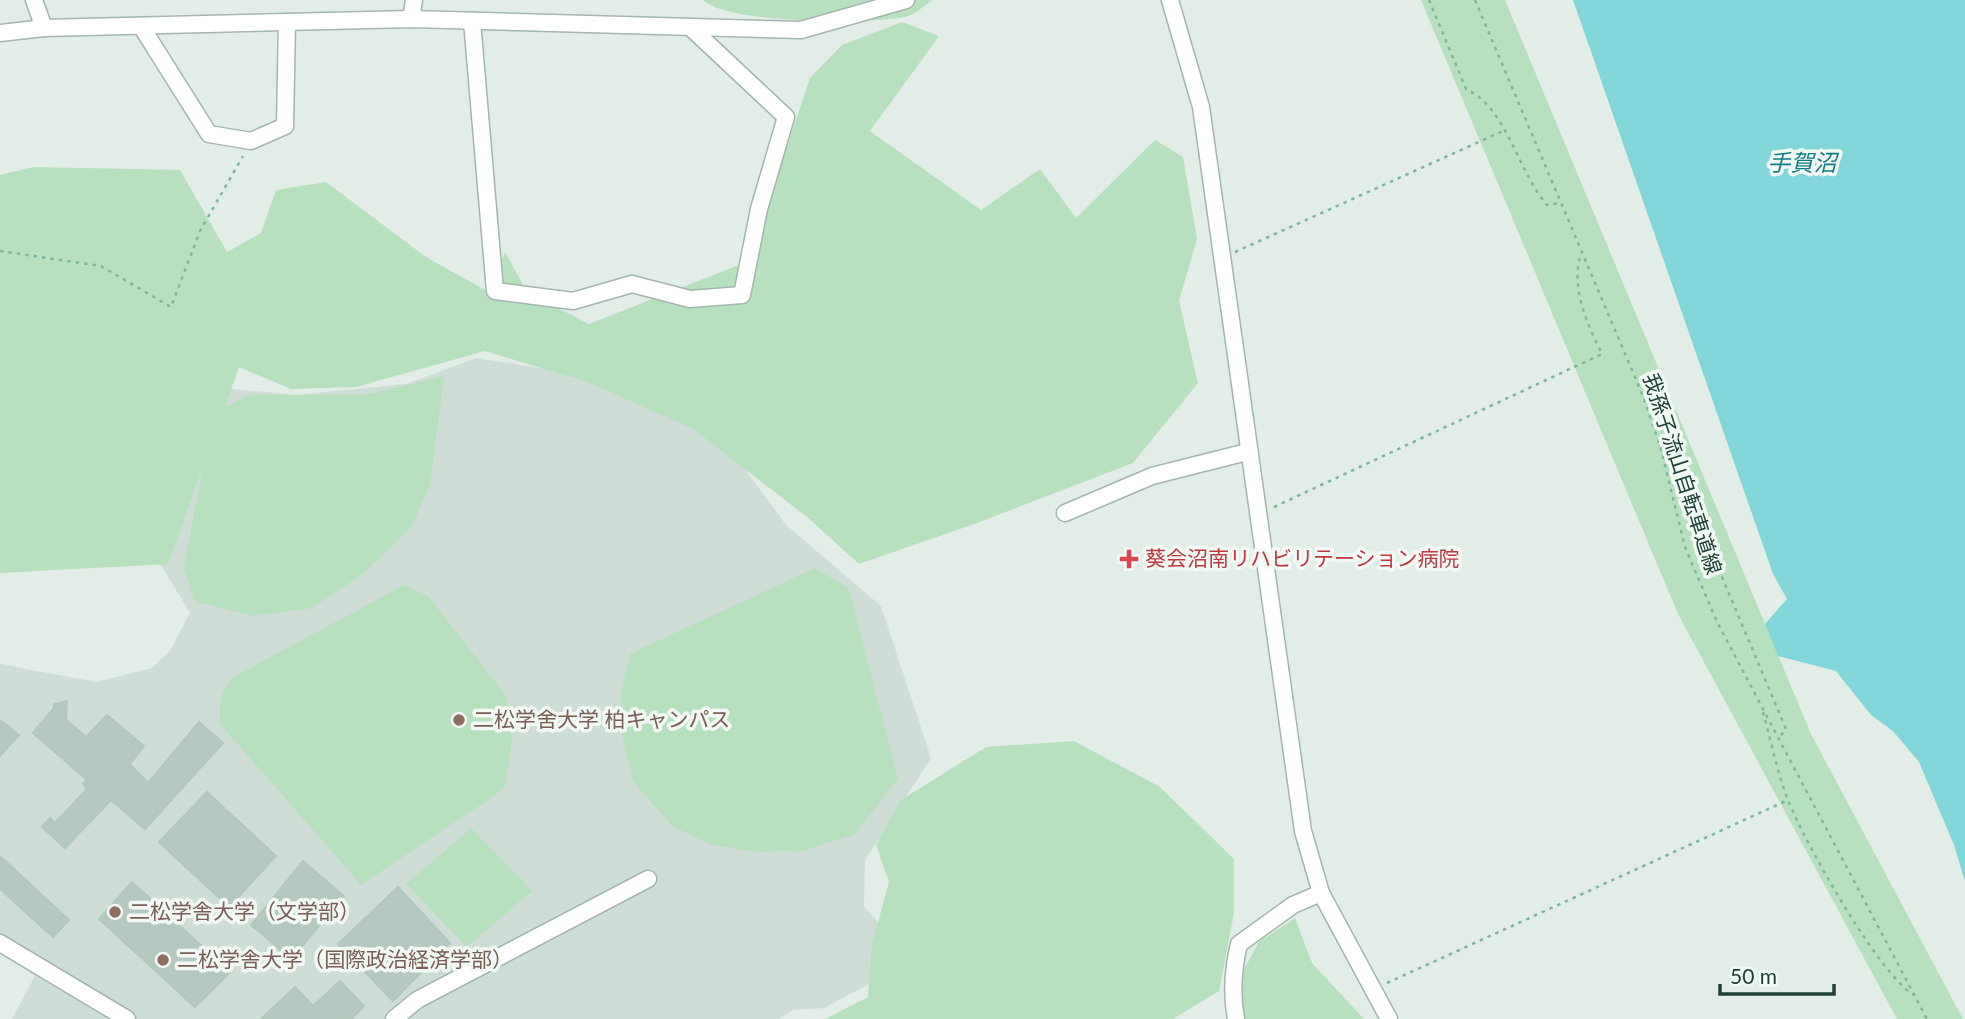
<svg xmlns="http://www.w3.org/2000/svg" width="1965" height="1019" font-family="Lato,'Noto Sans JP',sans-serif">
	<rect width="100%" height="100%" fill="#e1ede6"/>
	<!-- built -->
	<path fill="#ceddd5" d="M476,358L609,379L716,430L786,525L881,606L931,758L865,860L864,907L905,951L904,965L824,1008L792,1010L779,1019H12L35,976L0,950V664L96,682L152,668L170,651L190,613L156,557L212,387L296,395L406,384Z"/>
	<!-- green -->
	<g fill="#b7e1be">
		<path d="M703,0H933C925,5 914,15 905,17C868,24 728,24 703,0Z"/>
		<path d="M1421,0H1505L1811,734L1963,1019H1897L1678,614Z"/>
		<path d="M902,22L939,36L870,131L981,210L1040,169L1076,218L1155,140L1183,157L1197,239L1179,301L1198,383L1133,463L977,523L859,564L807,517L693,429L588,382L485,351L356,387L291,389L239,367L225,407L250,395H365L444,376L430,486L411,527L363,574L312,608L253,616L194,601L184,567L203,467L168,564L0,573V175L34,167L180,170L227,252L261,233L276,190L326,182L426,257L487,291L505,252L527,292L589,324L749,261L810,78L842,45Z"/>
		<path d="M815,568L849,589L898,779L854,835L801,851L753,852L709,844L672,826L633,781L620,725L621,692L630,654Z"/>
		<path d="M404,585L428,596L507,697L513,735L505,786L494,796L361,885L220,724C219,704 220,692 233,677Z"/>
		<path d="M1074,741L1160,787L1234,859V913L1219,991L1173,1019H825L868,997L872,945L889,882L876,845L901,800L986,747Z"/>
		<path d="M471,828L532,891L467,947L406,884Z"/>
		<path d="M1295,918L1312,963L1364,1019H1244L1237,982L1259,942Z"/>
	</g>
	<!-- water -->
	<path fill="#82d5d9" d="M1573,0H1965V881L1954,845L1919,762L1893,731L1871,715L1836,671L1778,656L1765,624L1787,599L1773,574Z"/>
	<!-- building -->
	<g fill="#b5c8bf" stroke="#b2c8bc" stroke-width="2">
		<path d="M67,701L66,720L86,737L107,715L144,746L130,764L148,783L199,722L223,743L145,829L111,800L65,848L42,827L50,818L55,823L87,789L83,784L87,780L33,733L54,708V704Z"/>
		<path d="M0,720L19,735L0,756Z"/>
		<path d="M207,792L276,856L229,907L159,842Z"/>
		<path d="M0,856L69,920L53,937L0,889Z"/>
		<path d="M303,861L344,896L291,959L251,925Z"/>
		<path d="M132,882L230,972L195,1007L99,919Z"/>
		<path d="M398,887L450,943L393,1001L338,944Z"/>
		<path d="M340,981L364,1006L351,1019H261L295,987L313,1006Z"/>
	</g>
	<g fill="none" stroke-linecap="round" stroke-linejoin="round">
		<defs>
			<g id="minor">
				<path d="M34,0L44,28"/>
				<path d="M1170,0L1201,107L1303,831L1321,893L1389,1019"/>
				<path d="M411,19L414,0"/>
				<path d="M472,21L495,291L573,301L632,284L690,299L742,295L759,209L786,117L690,27"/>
				<path d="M141,26L209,134L251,141L285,126L287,22"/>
				<path d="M0,33L44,28L411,19L801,30L906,0"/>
				<path d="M1065,513L1152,476L1247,452"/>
				<path d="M0,943L127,1019"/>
				<path d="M394,1019L417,1000L648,879"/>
				<path d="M1236,1019C1231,993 1233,969 1239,944L1293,905L1321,893"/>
			</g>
		</defs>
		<!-- minor casing -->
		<use href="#minor" stroke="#a3b6ad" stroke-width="19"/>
		<!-- path -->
		<g stroke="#7db59d" stroke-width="2.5" stroke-dasharray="3.5 5" stroke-linecap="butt">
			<path d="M1429,0L1466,89C1507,108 1517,170 1547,205L1560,203"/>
			<path d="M1475,0L1643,396L1661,449L1685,547L1717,622L1927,1019"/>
			<path d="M0,251L101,266L171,307L200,231L243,156"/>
			<path d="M1235,252L1503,131"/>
			<path d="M1661,449L1669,451L1786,729L1778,739"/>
			<path d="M1274,507L1602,354C1587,323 1570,288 1581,253"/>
			<path d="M1763,712C1771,741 1777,772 1788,800C1804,841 1879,975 1914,995"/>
			<path d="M1387,983L1788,800"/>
		</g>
		<!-- minor -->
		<use href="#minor" stroke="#fff" stroke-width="16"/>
	</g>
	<!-- markers -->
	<path fill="#e0444e" stroke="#f2f9f5" stroke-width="2.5" d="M1125.5 548.5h7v7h7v7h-7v7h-7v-7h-7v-7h7z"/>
	<g fill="#8d6e63" stroke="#f2f9f5" stroke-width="2.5">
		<circle cx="459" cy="720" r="7"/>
		<circle cx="115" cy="912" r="7"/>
		<circle cx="163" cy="960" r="7"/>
	</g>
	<g text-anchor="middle" stroke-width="7" stroke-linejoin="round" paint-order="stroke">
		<!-- street labels -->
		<g font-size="21" fill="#1f4034" stroke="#f2f9f5">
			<text transform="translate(1682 474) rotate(72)" y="7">我孫子流山自転車道線</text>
		</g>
		<!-- health labels -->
		<g font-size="21" fill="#be3a42" stroke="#f2f9f5" text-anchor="start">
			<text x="1145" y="566">葵会沼南リハビリテーション病院</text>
		</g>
		<!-- education labels -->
		<g font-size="21" fill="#785e54" stroke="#f2f9f5" text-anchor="start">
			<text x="473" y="727">二松学舍大学 柏キャンパス</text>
			<text x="129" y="919">二松学舎大学（文学部）</text>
			<text x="177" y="967">二松学舎大学（国際政治経済学部）</text>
		</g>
		<!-- water labels -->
		<g font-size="23" font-style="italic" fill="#117c83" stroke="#f2f9f5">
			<text x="1802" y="171">手賀沼</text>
		</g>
	</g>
	<!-- scale -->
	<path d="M1720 984v10h114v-10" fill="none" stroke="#1f4034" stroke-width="3.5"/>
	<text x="1730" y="984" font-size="21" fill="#1f4034" stroke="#f2f9f5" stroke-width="5" paint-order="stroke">50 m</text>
</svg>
